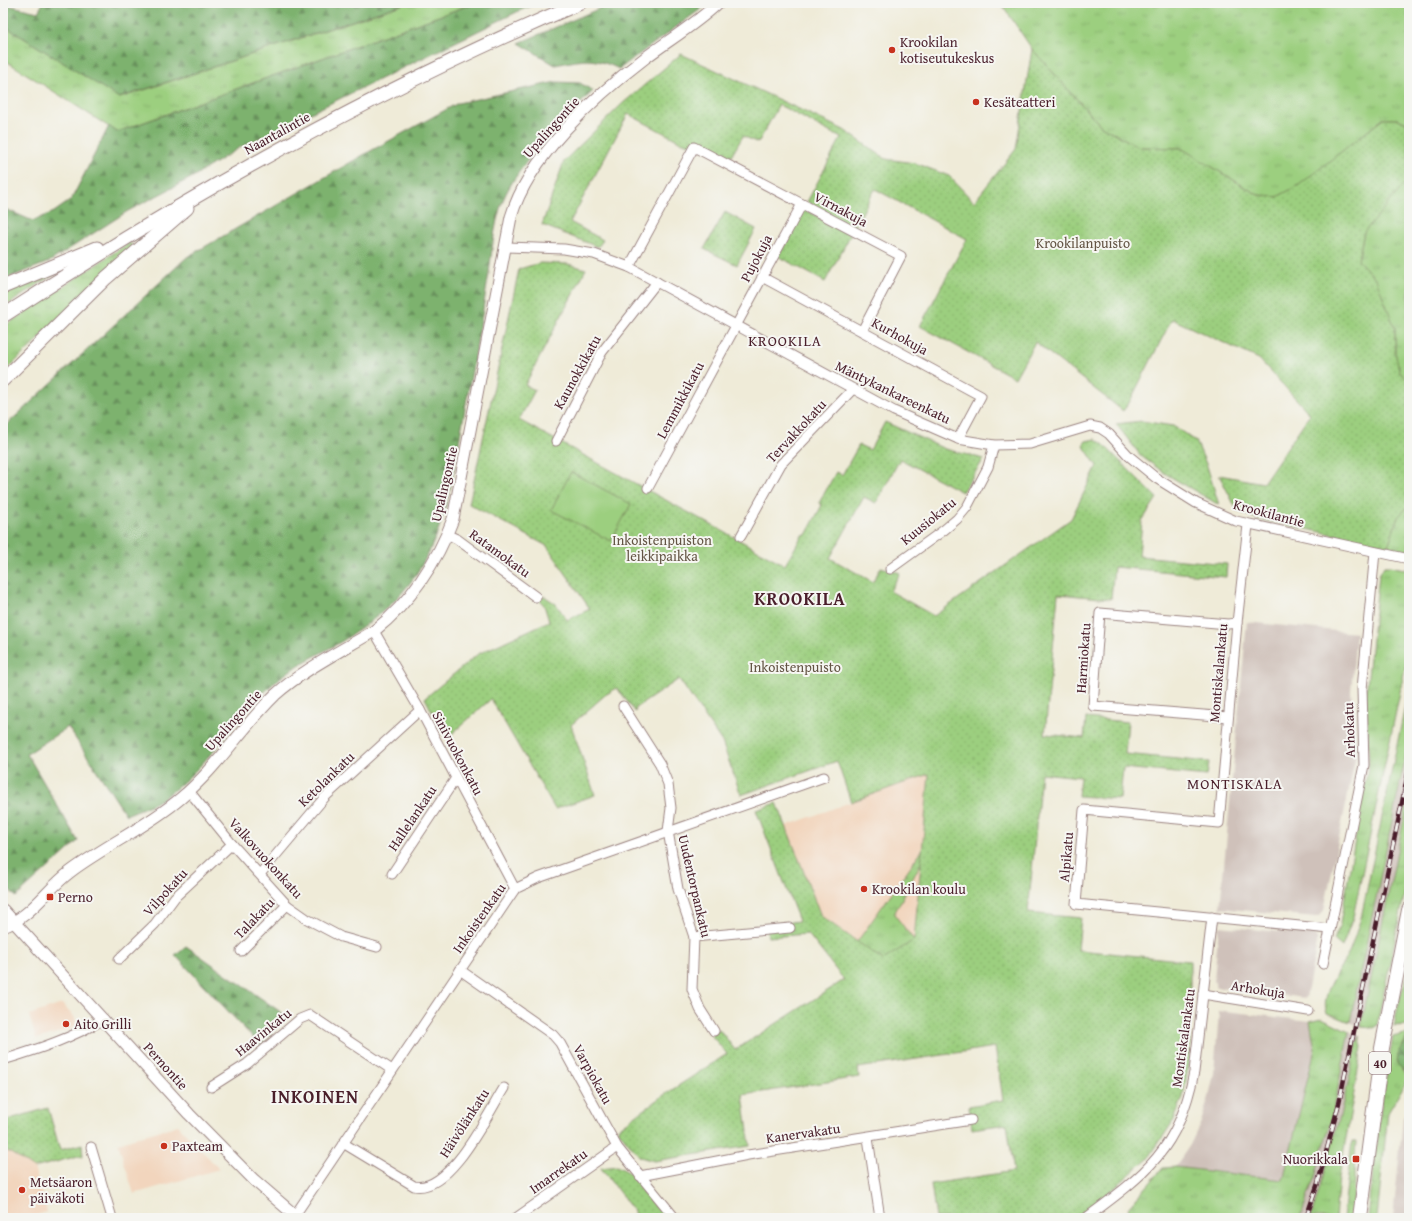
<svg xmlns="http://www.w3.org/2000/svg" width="1412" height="1221" font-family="'Gentium Book Plus',serif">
	<defs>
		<pattern id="grass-tufts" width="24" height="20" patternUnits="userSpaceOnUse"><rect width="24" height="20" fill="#9ccf7f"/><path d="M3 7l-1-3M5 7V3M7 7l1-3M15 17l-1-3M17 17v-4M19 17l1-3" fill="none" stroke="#88b16e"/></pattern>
		<pattern id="forest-firs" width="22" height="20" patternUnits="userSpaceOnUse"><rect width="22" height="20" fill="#7db26e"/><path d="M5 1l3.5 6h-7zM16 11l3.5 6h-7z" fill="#68905b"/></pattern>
		<pattern id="park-dots" width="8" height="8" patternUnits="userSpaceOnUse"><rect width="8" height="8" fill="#9ccf7f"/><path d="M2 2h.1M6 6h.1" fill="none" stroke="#88b16e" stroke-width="1.8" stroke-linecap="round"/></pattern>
	</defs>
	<rect width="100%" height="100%" fill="#f6f6f2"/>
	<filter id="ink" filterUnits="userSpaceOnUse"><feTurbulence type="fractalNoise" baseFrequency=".025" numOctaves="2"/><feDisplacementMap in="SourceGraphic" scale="8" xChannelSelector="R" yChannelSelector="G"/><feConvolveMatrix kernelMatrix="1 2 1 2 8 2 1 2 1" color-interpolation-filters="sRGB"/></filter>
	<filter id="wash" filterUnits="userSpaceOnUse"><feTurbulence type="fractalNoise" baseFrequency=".012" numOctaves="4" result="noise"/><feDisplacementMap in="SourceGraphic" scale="16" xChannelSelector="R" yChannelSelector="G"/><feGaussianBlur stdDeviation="0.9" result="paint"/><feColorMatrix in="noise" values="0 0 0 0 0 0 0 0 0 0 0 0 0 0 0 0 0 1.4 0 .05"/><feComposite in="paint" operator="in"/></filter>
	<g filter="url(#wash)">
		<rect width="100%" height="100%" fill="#efebd8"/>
		<!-- built -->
		<g fill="#f2d5bd">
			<path d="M929,773L914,940L883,960L821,916L786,826Z"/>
			<path d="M62,1004L75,1018L76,1025L70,1029L36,1039L29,1015Z"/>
			<path d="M178,1125L219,1169L134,1194L118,1143Z"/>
			<path d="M3,1148L34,1168L47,1212L28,1218H3Z"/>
		</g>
		<!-- industrial -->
		<g fill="#cfc1ba">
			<path d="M1247,622L1356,633L1351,691L1356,755L1324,910L1321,915L1316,917L1220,908Z"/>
			<path d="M1409,740V794L1361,1027L1350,1022Z"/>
			<path d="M1219,926L1312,935L1317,937V942L1306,998L1221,988L1216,986L1214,980Z"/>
			<path d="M1225,1011L1310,1021L1315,1049L1283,1181L1175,1167L1190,1145L1201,1122L1209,1097L1214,1073L1219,1012Z"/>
			<path d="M1349,1031L1359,1036L1340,1116L1311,1218H1300L1315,1177L1333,1114Z"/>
			<path d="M1409,1104V1218H1393L1403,1118Z"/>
		</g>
		<!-- grass -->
		<g fill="url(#grass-tufts)" stroke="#737755">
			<path d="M407,3H475L117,132L3,59V25L120,98Z"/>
			<path d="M1001,3H1409V124L1398,119H1383L1300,185L1277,197L1258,195L1181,148L1139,147L1101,126L1032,49Z"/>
			<path d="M1409,176V379L1400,374L1395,352V328L1358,260L1364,232Z"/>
			<path d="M130,242L134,249L3,373V327Z"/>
			<path d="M53,272L54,274L3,308V292Z"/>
			<path d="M1409,505V551L1388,546L1398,517Z"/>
			<path d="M1384,566H1390L1409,570V649L1353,917L1342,947L1334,940L1340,924L1369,762L1366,695L1379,575Z"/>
			<path d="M1409,687V740L1350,1022L1327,1013C1319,994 1342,968 1350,950C1354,940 1357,929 1361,918Z"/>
			<path d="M1409,794V873L1377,1025L1374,1028L1361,1027Z"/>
			<path d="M922,850L921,863L894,914L914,940L942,935L883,960L857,942Z"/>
			<path d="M1409,971V1025L1394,1026L1400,997Z"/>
			<path d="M1322,1018L1349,1031L1333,1114L1315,1177L1300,1218H1134L1128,1208L1163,1168L1175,1167L1283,1180L1315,1049L1310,1021Z"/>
			<path d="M1409,1033L1398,1055L1402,1070L1409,1077L1388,1113L1377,1218H1368L1379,1120L1393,1037Z"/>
			<path d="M1359,1036L1362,1047L1339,1178L1335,1218H1311L1340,1116Z"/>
			<path d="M1352,1142H1356C1353,1168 1355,1192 1352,1218H1343Z"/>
		</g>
		<!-- forest -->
		<g fill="url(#forest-firs)" stroke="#64684c">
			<path d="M43,3H407L119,98L3,25V4L38,12Z"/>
			<path d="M475,3H539L519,11L239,148L191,178L128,211L49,262L3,280V208L33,221L54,212L71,200L109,126L117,132Z"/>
			<path d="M612,3H709L619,69C593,56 582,60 555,65L519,43Z"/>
			<path d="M556,82L580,83L593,91C565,118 518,164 503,200C493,225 492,258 487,285C480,330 471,375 463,420C453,474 447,529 415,576C398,602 370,623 344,640C321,654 294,665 274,683C235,718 208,768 163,798C152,805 138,810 126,815L68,727L27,754L78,841L16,897L3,882V428L187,257L365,154L458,103Z"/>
			<path d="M186,946L285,1015L276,1029L260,1045L175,955Z"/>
			<path d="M1409,1035V1075L1397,1064L1398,1055Z"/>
		</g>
		<!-- park -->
		<g fill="url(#park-dots)" stroke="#737755">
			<path d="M1032,49L1101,126L1139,147L1181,148L1258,195L1277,197L1299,185L1383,119H1398L1409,124V179L1364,232L1358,260L1376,279L1395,328V352L1400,373L1409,379V505L1398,517L1388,546L1254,518L1237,510L1219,475L1263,483L1310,414L1259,359L1172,319L1129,403L1123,411L1035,342L1015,378L920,326L967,239L875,189L854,228L807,202L841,138L779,105L758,143L743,136L729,160C715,153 700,143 683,143L628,114L570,222L603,240L598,247L542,225L564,161L622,104L681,54L844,130L886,159L915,163L949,176L974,202L1016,149Z"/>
			<path d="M803,209L851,234L825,282L778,256Z"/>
			<path d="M725,212L756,229L737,265L704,249Z"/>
			<path d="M540,263L568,264L586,269L525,385L535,390L519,420L785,565L803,534L806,535L822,505L819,503L836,472L842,475L859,445L870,450L885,422L945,449L984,459L962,492L900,459L876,503L864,497L830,558L873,582L881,567L900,573L890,591L934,616L1071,519L1097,466L1083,445L1086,441L1095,439L1103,444L1157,498L1142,521L1139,556L1227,564L1226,577L1114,567L1111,599L1058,594L1045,734L1084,738L1086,718L1128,722L1125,754L1209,762L1207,776L1123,768L1120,799L1078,796L1080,777L1041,773L1028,913L1081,918L1078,950L1190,961V1054L1183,1097L1174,1120L1150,1156L1101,1200L1077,1218H936L931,1184L1014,1171L1007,1124L972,1129L969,1106L1003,1100L995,1047L858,1068L859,1077L743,1095L750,1146L654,1161L640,1157L617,1129L661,1097L727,1054L711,1035L719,1029L735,1050L844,980L808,934L768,937L766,925L799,921L756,810L777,803L821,916L883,960L914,940L929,774L851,802L837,761L741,795L722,742L679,679L636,708L635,712L617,688L605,695L571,725L595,795L555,809L491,699L446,739L425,698L478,654L549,621L544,605L539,600L544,596L556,604L567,620L590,609L547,546L469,504L519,269Z"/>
			<path d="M1142,421L1173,426L1196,441L1207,466L1219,505L1166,474L1141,456L1116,424Z"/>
			<path d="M48,1108L60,1150L82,1144L83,1157L78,1156L34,1168L3,1148V1121Z"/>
			<path d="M617,1166L630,1173L669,1218H629L635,1213L601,1168Z"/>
		</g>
		<!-- pitch -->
		<path fill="#9ccf7f" stroke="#737755" d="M571,472L631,504L611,541L551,510Z"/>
	</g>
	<g filter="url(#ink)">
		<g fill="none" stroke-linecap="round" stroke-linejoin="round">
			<defs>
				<g id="minor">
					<path d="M507,247L564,249L594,254L629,267L894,411L958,439L994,445L1030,444L1090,426L1100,428L1109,434L1129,456L1156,478L1196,503L1236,521L1409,559"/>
					<path d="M629,267L694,147L901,256L862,331"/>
					<path d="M762,277L981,396L958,439"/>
					<path d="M556,441L602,352L657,282"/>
					<path d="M648,488L802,204"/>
					<path d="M1248,525L1237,623L1219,823L1084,810L1076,904L1330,929"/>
					<path d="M448,535L457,539L536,597"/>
					<path d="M741,536L781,464L853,389"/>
					<path d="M890,569L944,530L957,519L967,507L988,467L994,445"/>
					<path d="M374,631L420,710L515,889"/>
					<path d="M623,706L660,764L668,784L671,808L668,831L678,889L694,937L692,989L700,1009L714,1031"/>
					<path d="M1228,717L1093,706L1100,613L1228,624L1237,623"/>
					<path d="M189,791L232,844L287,905L307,919L341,937L377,947"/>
					<path d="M260,874L325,797L420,710"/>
					<path d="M392,874L456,778"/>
					<path d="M694,937L790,928"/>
					<path d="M241,951L287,905"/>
					<path d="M119,959L155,924L175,897L232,844"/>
					<path d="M1323,964L1364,765L1362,689L1375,552"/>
					<path d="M460,970L553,1035L560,1043L617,1147L675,1218"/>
					<path d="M1203,994L1308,1011"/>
					<path d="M3,1060C39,1049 72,1038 104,1019"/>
					<path d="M211,1087L247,1064L300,1019L310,1015L392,1070"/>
					<path d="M868,1138L880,1218"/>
					<path d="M343,1143L414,1186C450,1194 488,1113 504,1088"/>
					<path d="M91,1147L112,1218"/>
					<path d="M640,1176L748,1155L971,1120"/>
					<path d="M293,1218L515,889L538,878L824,777"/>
					<path d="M516,1218L617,1147"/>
					<path d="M1086,1218C1147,1173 1179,1149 1194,1072L1212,917"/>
				</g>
				<g id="tertiary">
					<path d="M3,910L189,1114L254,1180L298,1218"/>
					<path d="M3,927C31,917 47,889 70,872C106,845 147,827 181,798C217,768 242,727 275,695C304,669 341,651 374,631C410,603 437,562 453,519L511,217C529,156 595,96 645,58C669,40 696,24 718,3"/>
				</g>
				<g id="secondary">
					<path d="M3,287L97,248"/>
					<path d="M3,316C186,196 378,89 580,3"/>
					<path d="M3,380L106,278L187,208"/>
				</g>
				<path id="primary" d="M1360,1218L1382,1048L1409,910"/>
			</defs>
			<!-- minor casing -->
			<use href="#minor" stroke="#9c8582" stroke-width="11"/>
			<!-- tertiary casing -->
			<use href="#tertiary" stroke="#9c8582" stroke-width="13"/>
			<!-- secondary casing -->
			<use href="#secondary" stroke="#9c8582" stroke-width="15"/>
			<!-- primary casing -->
			<use href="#primary" stroke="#9c8582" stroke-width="16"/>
			<!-- minor -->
			<use href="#minor" stroke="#fff" stroke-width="9"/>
			<!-- tertiary -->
			<use href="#tertiary" stroke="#fff" stroke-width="11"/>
			<!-- secondary -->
			<use href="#secondary" stroke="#fff" stroke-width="13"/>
			<!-- primary -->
			<use href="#primary" stroke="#fff" stroke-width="14"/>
			<defs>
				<path id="rail" d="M1306,1218L1318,1183L1339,1103L1409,769"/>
			</defs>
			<!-- rail casing -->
			<use href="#rail" stroke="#4a1f2b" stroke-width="4.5"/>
			<!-- rail -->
			<use href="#rail" stroke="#f6f6f2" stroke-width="3" stroke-dasharray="9" stroke-linecap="butt"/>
		</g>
	</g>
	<!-- markers -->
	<g fill="#c8321e" stroke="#f6f6f2" stroke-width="1.5">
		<circle cx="892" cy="50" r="4"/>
		<circle cx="976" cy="102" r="4"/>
		<circle cx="864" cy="889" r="4"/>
		<rect x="46" y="893" width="8" height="8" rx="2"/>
		<circle cx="66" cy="1024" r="4"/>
		<circle cx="164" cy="1146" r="4"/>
		<rect x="1352" y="1155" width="8" height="8" rx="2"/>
		<circle cx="22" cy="1190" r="4"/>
	</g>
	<g text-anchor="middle" stroke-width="4" stroke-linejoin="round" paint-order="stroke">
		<!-- shield labels -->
		<rect fill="#f6f6f2" stroke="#7e6067" stroke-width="1" x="1369" y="1052" width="22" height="22" rx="3"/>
		<g font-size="13" font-weight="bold" fill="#4a1f2b">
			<text x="1380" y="1068">40</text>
		</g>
		<!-- poi labels -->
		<g font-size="14" fill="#4a1f2b" stroke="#f6f6f2" text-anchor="start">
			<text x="900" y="47">Krookilan<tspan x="900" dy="16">kotiseutukeskus</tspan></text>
			<text x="984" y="107">Kesäteatteri</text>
			<text x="872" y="894">Krookilan koulu</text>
			<text x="58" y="902">Perno</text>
			<text x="74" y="1029">Aito Grilli</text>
			<text x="172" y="1151">Paxteam</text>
			<text x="1348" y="1164" text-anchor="end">Nuorikkala</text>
			<text x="30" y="1187">Metsäaron<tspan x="30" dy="16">päiväkoti</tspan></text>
		</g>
		<!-- street labels -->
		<g font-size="14" fill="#4a1f2b" stroke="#f6f6f2">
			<text transform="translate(551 127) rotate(-48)" y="5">Upalingontie</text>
			<text transform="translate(277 133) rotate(-29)" y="5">Naantalintie</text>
			<text transform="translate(841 209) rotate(28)" y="5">Virnakuja</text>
			<text transform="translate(756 258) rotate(-62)" y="5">Pujokuja</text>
			<text transform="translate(900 336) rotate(29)" y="5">Kurhokuja</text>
			<text transform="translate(577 372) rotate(-61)" y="5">Kaunokkikatu</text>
			<text transform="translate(893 392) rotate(26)" y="5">Mäntykankareenkatu</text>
			<text transform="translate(680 400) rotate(-62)" y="5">Lemmikkikatu</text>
			<text transform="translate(796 431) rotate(-47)" y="5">Tervakkokatu</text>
			<text transform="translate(444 484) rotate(-77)" y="5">Upalingontie</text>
			<text transform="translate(1269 513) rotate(15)" y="5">Krookilantie</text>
			<text transform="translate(928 521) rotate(-39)" y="5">Kuusiokatu</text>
			<text transform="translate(500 553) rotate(36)" y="5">Ratamokatu</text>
			<text transform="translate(1083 658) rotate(-86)" y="5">Harmiokatu</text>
			<text transform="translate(1218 673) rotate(-85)" y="5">Montiskalankatu</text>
			<text transform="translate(233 720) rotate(-48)" y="5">Upalingontie</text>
			<text transform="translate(1349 730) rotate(-92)" y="5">Arhokatu</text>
			<text transform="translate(458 753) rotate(62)" y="5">Sinivuokonkatu</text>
			<text transform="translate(326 779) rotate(-44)" y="5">Ketolankatu</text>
			<text transform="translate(412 818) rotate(-56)" y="5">Hallelankatu</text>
			<text transform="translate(1066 857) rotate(-85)" y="5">Alpikatu</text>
			<text transform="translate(266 858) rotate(48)" y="5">Valkovuokonkatu</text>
			<text transform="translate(695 886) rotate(77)" y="5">Uudentorpankatu</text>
			<text transform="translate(165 892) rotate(-48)" y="5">Vilpokatu</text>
			<text transform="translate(254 918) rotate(-46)" y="5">Talakatu</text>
			<text transform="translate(479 918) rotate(-55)" y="5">Inkoistenkatu</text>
			<text transform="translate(1258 989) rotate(9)" y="5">Arhokuja</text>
			<text transform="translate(263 1032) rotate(-39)" y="5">Haavinkatu</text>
			<text transform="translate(1183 1038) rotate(-82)" y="5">Montiskalankatu</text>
			<text transform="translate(166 1066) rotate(48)" y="5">Pernontie</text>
			<text transform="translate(593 1074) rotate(61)" y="5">Varpiokatu</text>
			<text transform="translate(464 1123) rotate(-57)" y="5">Häivölänkatu</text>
			<text transform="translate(803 1133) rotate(-8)" y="5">Kanervakatu</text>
			<text transform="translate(558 1171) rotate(-35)" y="5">Imarrekatu</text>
		</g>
		<!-- park labels -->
		<g font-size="14" fill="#635444" stroke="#f6f6f2">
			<text x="1083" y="248">Krookilanpuisto</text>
			<text x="662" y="545">Inkoistenpuiston<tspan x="662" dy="16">leikkipaikka</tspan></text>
			<text x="795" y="672">Inkoistenpuisto</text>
		</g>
		<!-- neighbourhood labels -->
		<g font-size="15" letter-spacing="1" fill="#4a1f2b" stroke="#f6f6f2">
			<text x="785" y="346">KROOKILA</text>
			<text x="1235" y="789">MONTISKALA</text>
		</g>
		<!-- district labels -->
		<g font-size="18" font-weight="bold" letter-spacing="1" fill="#4a1f2b" stroke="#f6f6f2">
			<text x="800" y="605">KROOKILA</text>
			<text x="315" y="1103">INKOINEN</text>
		</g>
	</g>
	<!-- margin -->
	<rect width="1412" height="1221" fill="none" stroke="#f6f6f2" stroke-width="16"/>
</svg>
